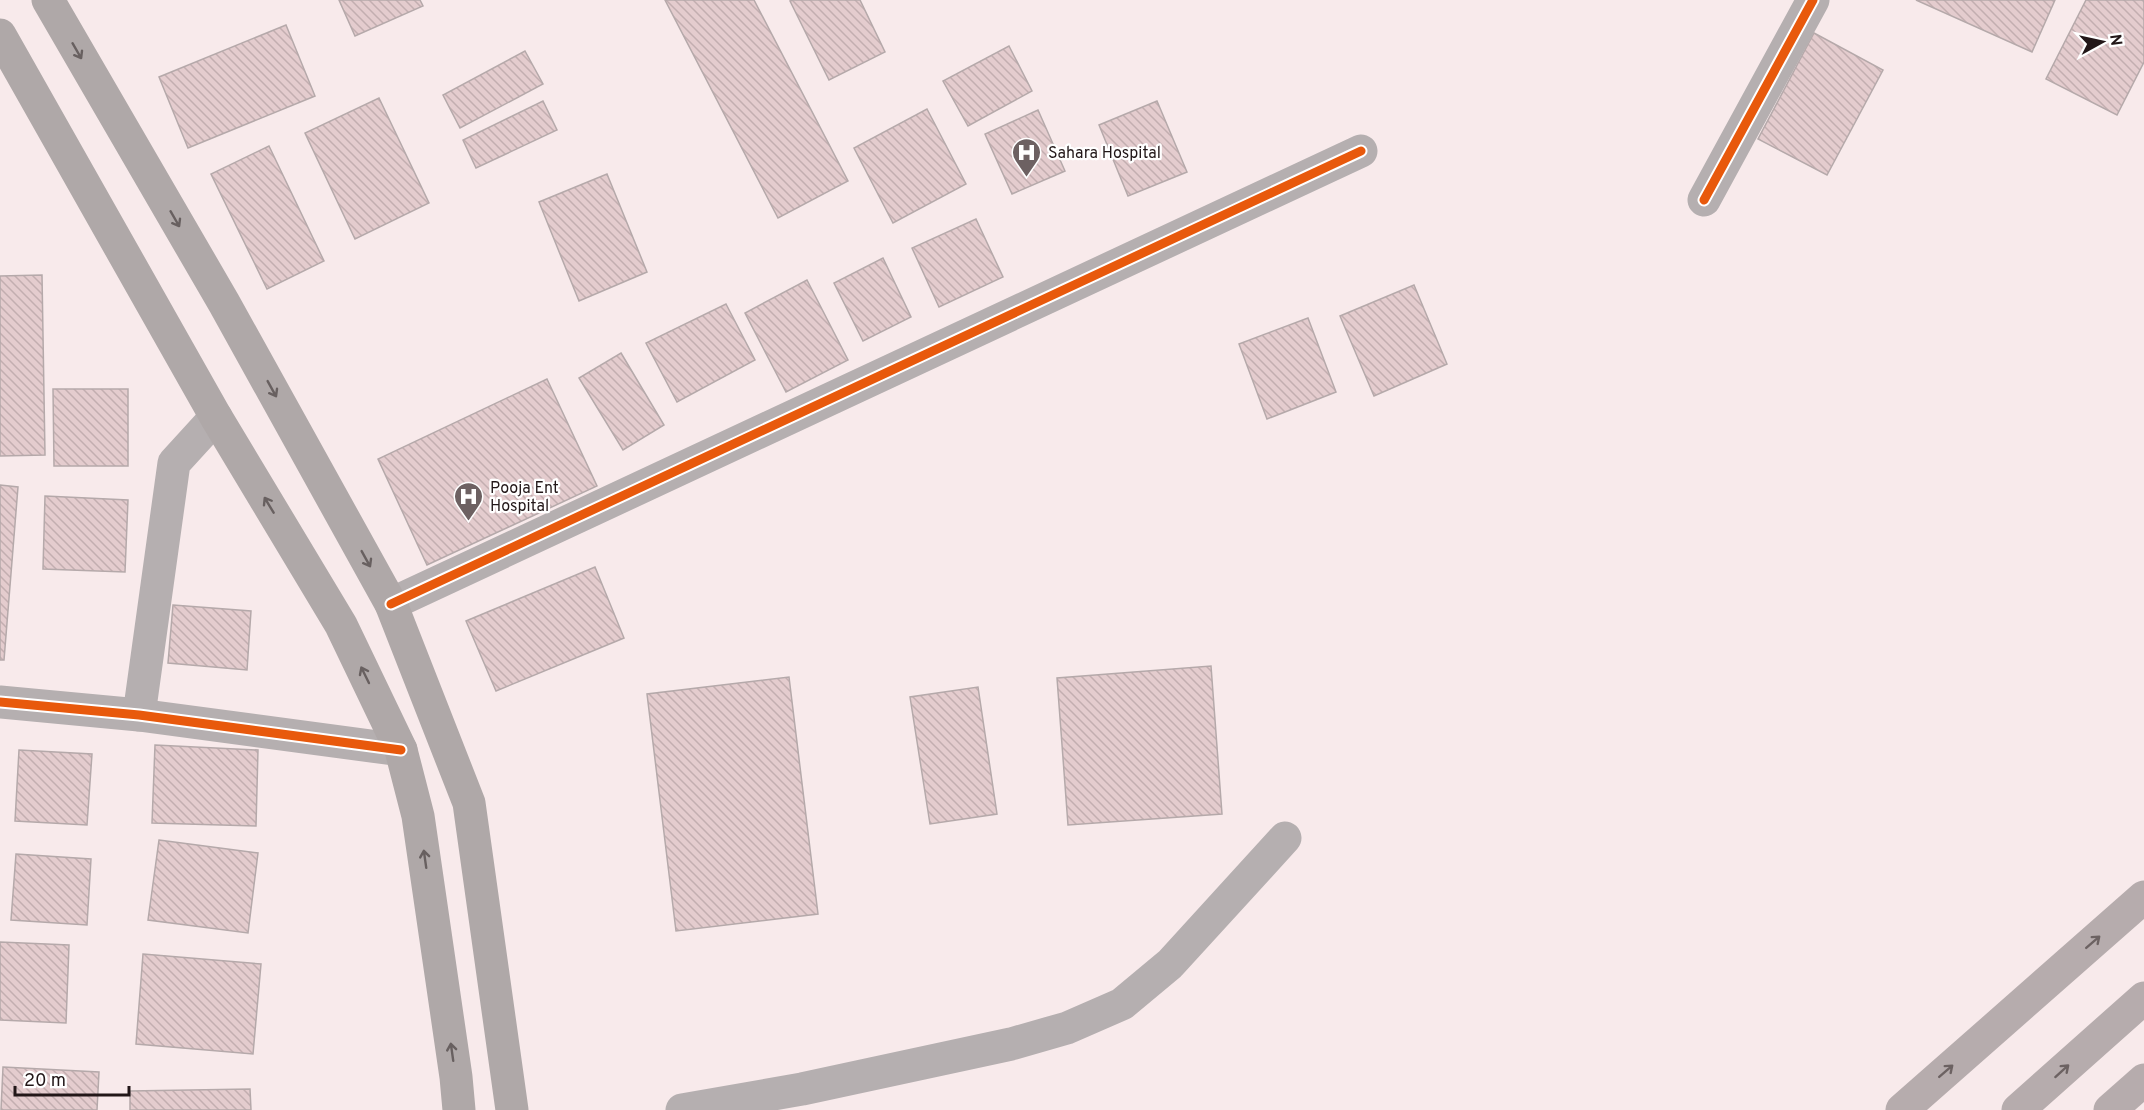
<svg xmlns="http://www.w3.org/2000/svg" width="2144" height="1110" font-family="Overpass,sans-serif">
	<defs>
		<pattern id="building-back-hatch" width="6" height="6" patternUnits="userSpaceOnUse" patternTransform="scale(1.5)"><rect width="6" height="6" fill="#e4ccce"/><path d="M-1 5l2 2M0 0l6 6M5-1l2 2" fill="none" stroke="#c3aeb0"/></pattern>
	</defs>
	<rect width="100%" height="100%" fill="#f8eaeb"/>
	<!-- building -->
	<g fill="url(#building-back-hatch)" stroke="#b5a9aa" stroke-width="1.5">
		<path d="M339,0H420L423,6L355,36Z"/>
		<path d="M665,0H754L848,181L778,218Z"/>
		<path d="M793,0H860L885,52L829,80L790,1Z"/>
		<path d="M1916,0H2055L2032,52Z"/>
		<path d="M2086,0H2144V62L2117,115L2046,79Z"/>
		<path d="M286,25L315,96L188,148L159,77Z"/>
		<path d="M1814,33L1883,70L1827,175L1758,139Z"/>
		<path d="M1009,46L1032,91L968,126L943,81Z"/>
		<path d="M525,51L543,84L460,128L443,95Z"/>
		<path d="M379,98L429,203L355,239L305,133Z"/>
		<path d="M543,101L557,130L476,168L463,140Z"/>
		<path d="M1157,101L1187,172L1128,196L1099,125Z"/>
		<path d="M927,109L966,184L893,223L854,148Z"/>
		<path d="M1038,110L1065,171L1012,194L985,134Z"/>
		<path d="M269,146L324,261L267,289L211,174Z"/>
		<path d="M607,174L647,272L579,301L539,202Z"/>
		<path d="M976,219L1003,277L939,307L912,248Z"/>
		<path d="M883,258L911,317L863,341L834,283Z"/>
		<path d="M42,275L45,455L0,456V276Z"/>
		<path d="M807,280L848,360L786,392L745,313Z"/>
		<path d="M1414,285L1447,364L1374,396L1340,316Z"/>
		<path d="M726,304L755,360L677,402L646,343Z"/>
		<path d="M1308,318L1336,392L1267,419L1239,344Z"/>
		<path d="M621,353L664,425L623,450L579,378Z"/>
		<path d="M547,379L597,486L427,565L378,459Z"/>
		<path d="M53,389H128V466H54Z"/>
		<path d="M0,485L18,487L4,660H0Z"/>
		<path d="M45,496L128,500L125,572L43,569Z"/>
		<path d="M595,567L624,638L496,691L466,621Z"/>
		<path d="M173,605L251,611L247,670L168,663Z"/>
		<path d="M1211,666L1222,814L1068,825L1057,678Z"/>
		<path d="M789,677L818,914L676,931L647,694Z"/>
		<path d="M978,687L997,814L930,824L910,697Z"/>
		<path d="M155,745L258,750L256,826L152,823Z"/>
		<path d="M19,750L92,754L87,825L15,821Z"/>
		<path d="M159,840L258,853L248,933L148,920Z"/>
		<path d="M16,854L91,859L87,925L11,920Z"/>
		<path d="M0,942L69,945L66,1023L0,1020Z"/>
		<path d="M143,954L261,964L253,1054L136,1044Z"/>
		<path d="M3,1067L99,1072L97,1110H1Z"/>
		<path d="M250,1089L251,1110H130V1091Z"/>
	</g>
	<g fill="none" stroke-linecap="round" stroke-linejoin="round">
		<!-- minor -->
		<g stroke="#b5afb0" stroke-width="33">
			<path d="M1704,200L1813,0"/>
			<path d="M391,604L1361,151"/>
			<path d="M0,702L139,715L401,750"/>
			<path d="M139,715L174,463L216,417"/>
			<path d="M682,1110L802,1089L1011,1044L1067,1028L1122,1004L1170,964L1285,838"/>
		</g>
		<!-- major -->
		<g stroke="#afa8a8" stroke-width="33">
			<path d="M48,0L224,303L391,604L469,803L512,1110"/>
			<path d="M0,35L216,417L341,625L401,750L418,816L456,1077L459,1110"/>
		</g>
		<!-- highway -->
		<g stroke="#b6acad" stroke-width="33">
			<path d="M1902,1110L2144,897"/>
			<path d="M2018,1110L2144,998"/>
			<path d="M2110,1110L2144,1080"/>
		</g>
		<defs>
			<g id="cycleway">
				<path d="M1704,200L1813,0"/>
				<path d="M391,604L1361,151"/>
				<path d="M0,702L139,715L401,750"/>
			</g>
		</defs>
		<!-- cycleway casing -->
		<use href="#cycleway" stroke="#fff" stroke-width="13"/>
		<!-- cycleway -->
		<use href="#cycleway" stroke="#e8590c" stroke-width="9"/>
	</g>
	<!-- one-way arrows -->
	<defs><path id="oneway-shaft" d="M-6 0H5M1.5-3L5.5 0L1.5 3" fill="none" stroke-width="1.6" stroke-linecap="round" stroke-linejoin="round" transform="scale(1.5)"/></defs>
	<g stroke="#686060">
		<use href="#oneway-shaft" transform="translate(77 51) rotate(60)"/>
		<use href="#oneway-shaft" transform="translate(175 219) rotate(60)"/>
		<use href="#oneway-shaft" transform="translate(272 389) rotate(61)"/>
		<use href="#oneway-shaft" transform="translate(269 505) rotate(-121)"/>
		<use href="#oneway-shaft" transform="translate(366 559) rotate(61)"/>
		<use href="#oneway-shaft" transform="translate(365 675) rotate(-116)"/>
		<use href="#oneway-shaft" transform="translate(425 859) rotate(-98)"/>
		<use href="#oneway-shaft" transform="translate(452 1052) rotate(-98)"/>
	</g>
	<g stroke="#6c6262">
		<use href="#oneway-shaft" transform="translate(2093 942) rotate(-41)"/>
		<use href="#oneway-shaft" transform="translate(1946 1071) rotate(-41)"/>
		<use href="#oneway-shaft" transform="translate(2062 1071) rotate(-42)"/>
	</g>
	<!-- icons -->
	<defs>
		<symbol id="hospital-pin" viewBox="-11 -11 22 30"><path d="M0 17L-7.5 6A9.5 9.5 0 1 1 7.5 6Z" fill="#6d6162" stroke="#fff"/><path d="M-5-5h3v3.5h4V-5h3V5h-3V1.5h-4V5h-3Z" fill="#fff"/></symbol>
	</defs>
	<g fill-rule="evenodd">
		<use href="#hospital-pin" x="1010" y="136" width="33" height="45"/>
		<use href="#hospital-pin" x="452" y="480" width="33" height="45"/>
	</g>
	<g text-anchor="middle" stroke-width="4.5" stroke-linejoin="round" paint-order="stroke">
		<!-- poi labels -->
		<g font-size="16" fill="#221718" stroke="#fff" text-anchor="start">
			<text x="1048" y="158">Sahara Hospital</text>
			<text x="490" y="493">Pooja Ent<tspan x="490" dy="18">Hospital</tspan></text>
		</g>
	</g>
	<!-- north arrow -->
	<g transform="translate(2102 42) rotate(82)" stroke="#ffffff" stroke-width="4.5" paint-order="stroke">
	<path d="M0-4.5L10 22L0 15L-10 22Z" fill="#221718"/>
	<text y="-9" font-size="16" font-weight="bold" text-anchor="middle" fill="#221718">N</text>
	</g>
	<!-- scale -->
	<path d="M15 1086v9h114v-9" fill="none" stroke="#221718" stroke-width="3"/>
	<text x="24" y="1086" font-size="18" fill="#221718" stroke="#ffffff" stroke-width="4.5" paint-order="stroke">20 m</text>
</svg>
